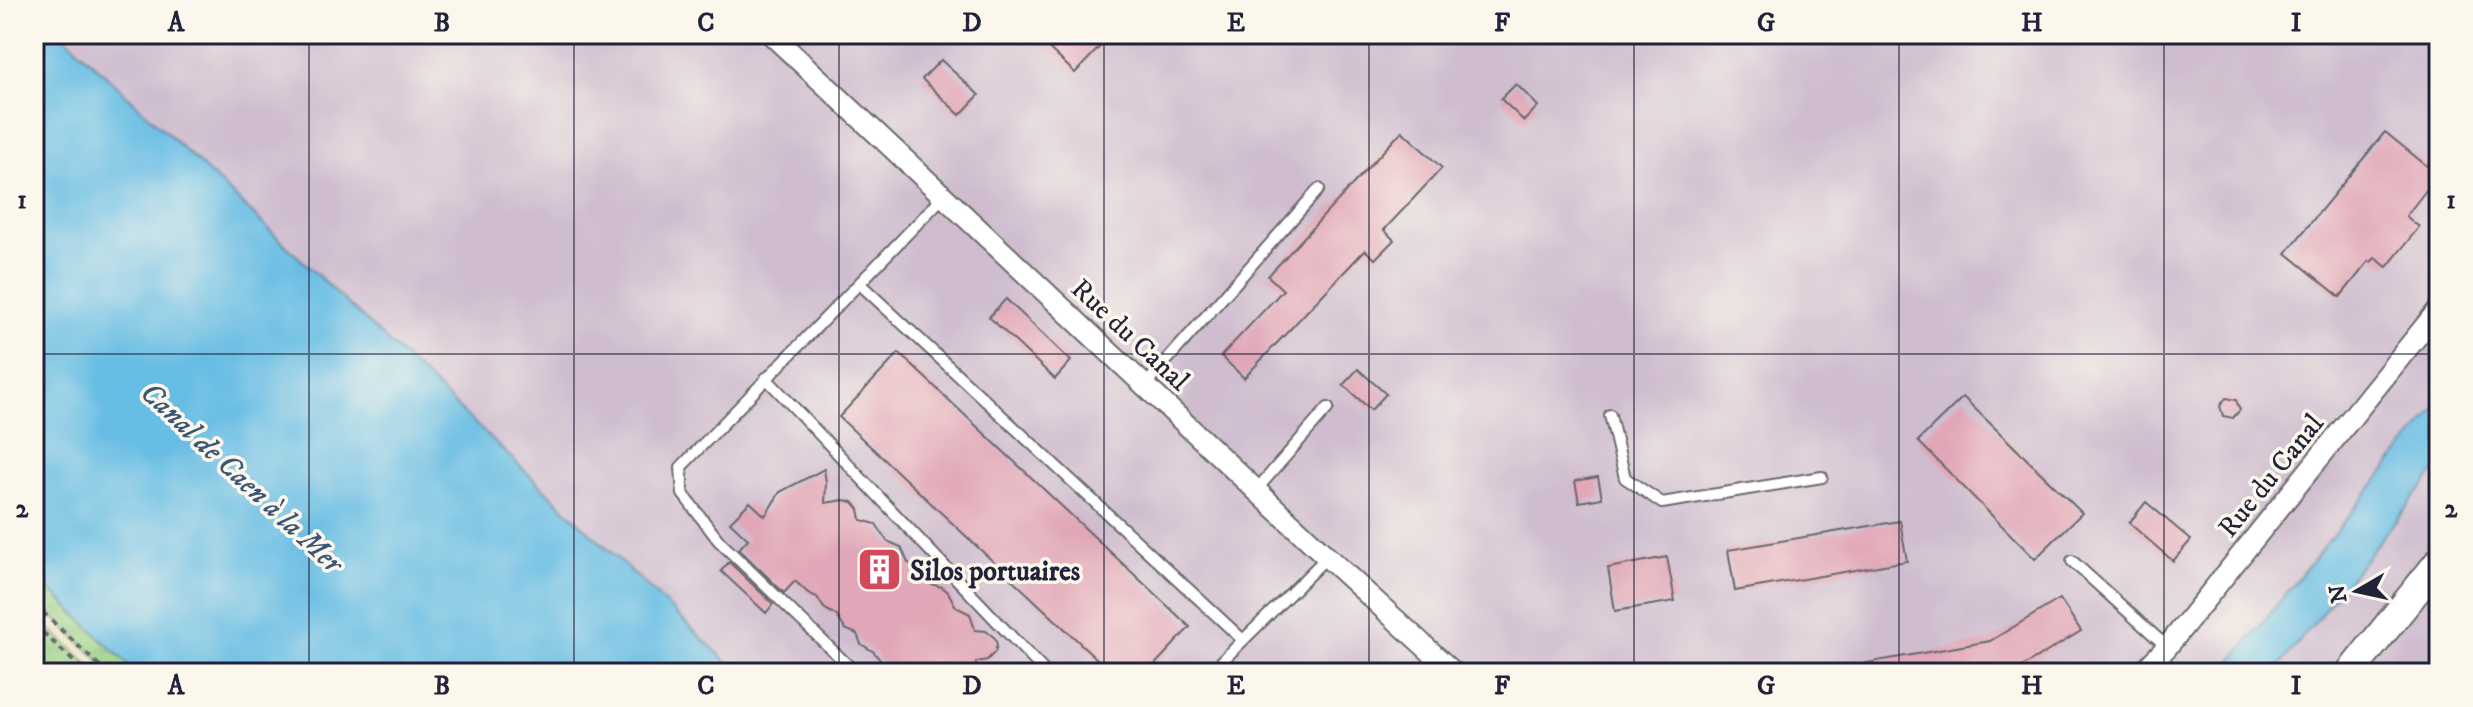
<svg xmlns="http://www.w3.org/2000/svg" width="2473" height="707" font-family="'IM FELL DW Pica',serif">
	<defs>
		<pattern id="grass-tufts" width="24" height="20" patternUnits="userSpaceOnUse" patternTransform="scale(2)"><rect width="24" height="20" fill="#95cf82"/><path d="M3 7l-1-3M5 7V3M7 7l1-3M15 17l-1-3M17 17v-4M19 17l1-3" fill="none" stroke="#80b171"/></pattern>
	</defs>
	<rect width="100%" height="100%" fill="#fbf7ec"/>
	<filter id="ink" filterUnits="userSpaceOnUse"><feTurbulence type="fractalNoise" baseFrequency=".0125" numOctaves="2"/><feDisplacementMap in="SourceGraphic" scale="16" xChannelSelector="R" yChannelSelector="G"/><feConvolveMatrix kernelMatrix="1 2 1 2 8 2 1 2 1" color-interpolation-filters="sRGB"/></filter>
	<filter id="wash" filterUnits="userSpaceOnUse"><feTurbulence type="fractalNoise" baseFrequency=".006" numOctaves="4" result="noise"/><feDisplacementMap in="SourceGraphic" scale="32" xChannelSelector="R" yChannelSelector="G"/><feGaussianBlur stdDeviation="1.8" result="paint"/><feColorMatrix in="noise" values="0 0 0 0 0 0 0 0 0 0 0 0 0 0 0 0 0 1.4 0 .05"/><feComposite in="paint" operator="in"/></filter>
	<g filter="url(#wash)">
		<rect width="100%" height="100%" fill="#eee6c9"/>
		<!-- industrial -->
		<path fill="#cfbdcf" d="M62,34H2439V673H739Z"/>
		<!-- grass -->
		<g fill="url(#grass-tufts)" stroke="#5c785e" stroke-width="2">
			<path d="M34,575L137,673H113L34,599Z"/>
			<path d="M34,614L98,673H34Z"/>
		</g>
		<!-- water -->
		<g fill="#67bde4" stroke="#447090" stroke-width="2">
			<path d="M34,34H62L739,673H137L34,574Z"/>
			<path d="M2439,404V467L2274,673H2222Z"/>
		</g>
		<g id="blocks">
			<!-- building -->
			<g fill="#e1a7b8">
				<path d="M1034,34H1112L1075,73Z"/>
				<path d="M941,60L979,95L960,115L922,79Z"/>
				<path d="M1516,84L1538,106L1524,121L1501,99Z"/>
				<path d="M1402,131L1442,168L1384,230L1394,240L1375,259L1365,250L1244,378L1221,356L1283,290L1268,276Z"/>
				<path d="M2385,132L2438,175L2406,216L2419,227L2387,267L2375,258L2371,262L2369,261L2340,297L2286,253Z"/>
				<path d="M1006,299L1071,361L1055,379L989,317Z"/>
				<path d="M899,353L1190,627L1147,673H1112L839,417Z"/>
				<path d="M1358,369L1386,394L1371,410L1343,385Z"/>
				<path d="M1963,397L2082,513L2035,559L1918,441Z"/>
				<path d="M2226,398L2236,400L2240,410L2233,418L2223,416L2220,406Z"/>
				<path d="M824,469L826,482L825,503L844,500L853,502L859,509L861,520L876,524L887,541L901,547L908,563L923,568L930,584L942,587L948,592L956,607L970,614L975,630L986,631L995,638L997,645L995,652L987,660L976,662L975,673H897L896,670L883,664L874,652L861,644L857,634L845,629L837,616L824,608L817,597L808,593L795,581L784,593L739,549L748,539L730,522L750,502L765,516L780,492Z"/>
				<path d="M1598,477L1602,498L1579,502L1575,481Z"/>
				<path d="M2146,502L2191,540L2173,561L2129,523Z"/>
				<path d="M1900,521L1907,561L1735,591L1728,550Z"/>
				<path d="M1667,557L1675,601L1615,611L1608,568Z"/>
				<path d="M729,562L773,604L766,613L721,571Z"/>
				<path d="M2060,599L2081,631L2012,673H1867L1866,663L1990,641Z"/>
			</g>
		</g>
	</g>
	<g filter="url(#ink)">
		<use href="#blocks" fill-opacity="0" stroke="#69676d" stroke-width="2"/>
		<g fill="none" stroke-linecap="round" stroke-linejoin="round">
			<defs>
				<g id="lane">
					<path d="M860,284L1243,640"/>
					<path d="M766,378L1046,673"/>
					<path d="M1145,385L1319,189"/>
					<path d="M1610,415L1625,478L1662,503L1822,477"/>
					<path d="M1257,489L1328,408"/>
					<path d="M2072,561L2167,647"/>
					<path d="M856,673L719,541L683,494L681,467L943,197"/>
					<path d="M1210,673L1327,557"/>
				</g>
				<g id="street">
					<path d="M771,34L1327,557L1454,673"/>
					<path d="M2142,673L2167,647L2439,309"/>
				</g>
				<path id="secondary" d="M2350,673L2439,562"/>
			</defs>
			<!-- lane casing -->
			<use href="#lane" stroke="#69676d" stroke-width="14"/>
			<!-- street casing -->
			<use href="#street" stroke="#69676d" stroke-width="24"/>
			<!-- secondary casing -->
			<use href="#secondary" stroke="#69676d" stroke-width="32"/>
			<!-- path -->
			<g stroke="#69676d" stroke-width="4" stroke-dasharray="6 6" stroke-linecap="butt">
				<path d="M34,604L107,673"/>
				<path d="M34,624L86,673"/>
			</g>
			<!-- lane -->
			<use href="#lane" stroke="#fff" stroke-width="10"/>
			<!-- street -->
			<use href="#street" stroke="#fff" stroke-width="20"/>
			<!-- secondary -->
			<use href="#secondary" stroke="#fff" stroke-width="28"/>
		</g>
	</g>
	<!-- grid -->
	<path fill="none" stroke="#22223b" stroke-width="2" stroke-opacity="0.55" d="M309,34V673M574,34V673M839,34V673M1104,34V673M1369,34V673M1634,34V673M1899,34V673M2164,34V673M34,354H2439"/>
	<!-- icons -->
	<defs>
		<symbol id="building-square" viewBox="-11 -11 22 22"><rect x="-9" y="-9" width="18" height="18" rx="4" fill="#d1495b" stroke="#fbf7ec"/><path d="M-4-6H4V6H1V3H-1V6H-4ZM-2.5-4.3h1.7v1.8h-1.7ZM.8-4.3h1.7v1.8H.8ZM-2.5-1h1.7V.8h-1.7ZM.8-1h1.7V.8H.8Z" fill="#fff"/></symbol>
	</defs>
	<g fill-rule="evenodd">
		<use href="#building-square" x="854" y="544" width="51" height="51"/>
	</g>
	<g text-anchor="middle" stroke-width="7" stroke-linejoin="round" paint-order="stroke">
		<!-- street labels -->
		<g font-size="28" fill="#22223b" stroke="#fbf7ec">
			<text transform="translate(1131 334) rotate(43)" y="10">Rue du Canal</text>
			<text transform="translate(2270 475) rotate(-51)" y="10">Rue du Canal</text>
		</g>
		<!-- poi labels -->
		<g font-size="28" font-weight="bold" fill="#22223b" stroke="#fbf7ec" text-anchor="start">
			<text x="910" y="580">Silos portuaires</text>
		</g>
		<!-- water labels -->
		<g font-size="30" font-style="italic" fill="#3a5876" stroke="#fbf7ec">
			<text transform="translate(242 477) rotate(43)" y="10">Canal de Caen à la Mer</text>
		</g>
	</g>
	<!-- margin -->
	<rect width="2473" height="707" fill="none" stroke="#fbf7ec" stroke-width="88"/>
	<!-- north arrow -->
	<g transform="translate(2357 591) rotate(261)" stroke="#fbf7ec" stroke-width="6" paint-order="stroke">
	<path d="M0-6L14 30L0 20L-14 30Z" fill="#22223b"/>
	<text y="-12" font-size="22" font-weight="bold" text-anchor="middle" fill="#22223b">N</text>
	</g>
	<rect x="44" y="44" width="2385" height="619" fill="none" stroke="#22223b" stroke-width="3"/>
	<g font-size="26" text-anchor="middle" font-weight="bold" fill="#22223b">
		<text x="176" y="31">A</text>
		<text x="442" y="31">B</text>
		<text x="706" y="31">C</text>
		<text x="972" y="31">D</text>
		<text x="1236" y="31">E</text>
		<text x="1502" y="31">F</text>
		<text x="1766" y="31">G</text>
		<text x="2032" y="31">H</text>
		<text x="2296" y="31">I</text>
		<text x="22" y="208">1</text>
		<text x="2451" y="208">1</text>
		<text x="22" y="517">2</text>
		<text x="2451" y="517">2</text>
		<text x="176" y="694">A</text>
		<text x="442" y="694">B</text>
		<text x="706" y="694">C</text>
		<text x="972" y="694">D</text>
		<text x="1236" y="694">E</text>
		<text x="1502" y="694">F</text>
		<text x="1766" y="694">G</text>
		<text x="2032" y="694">H</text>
		<text x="2296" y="694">I</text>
	</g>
</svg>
